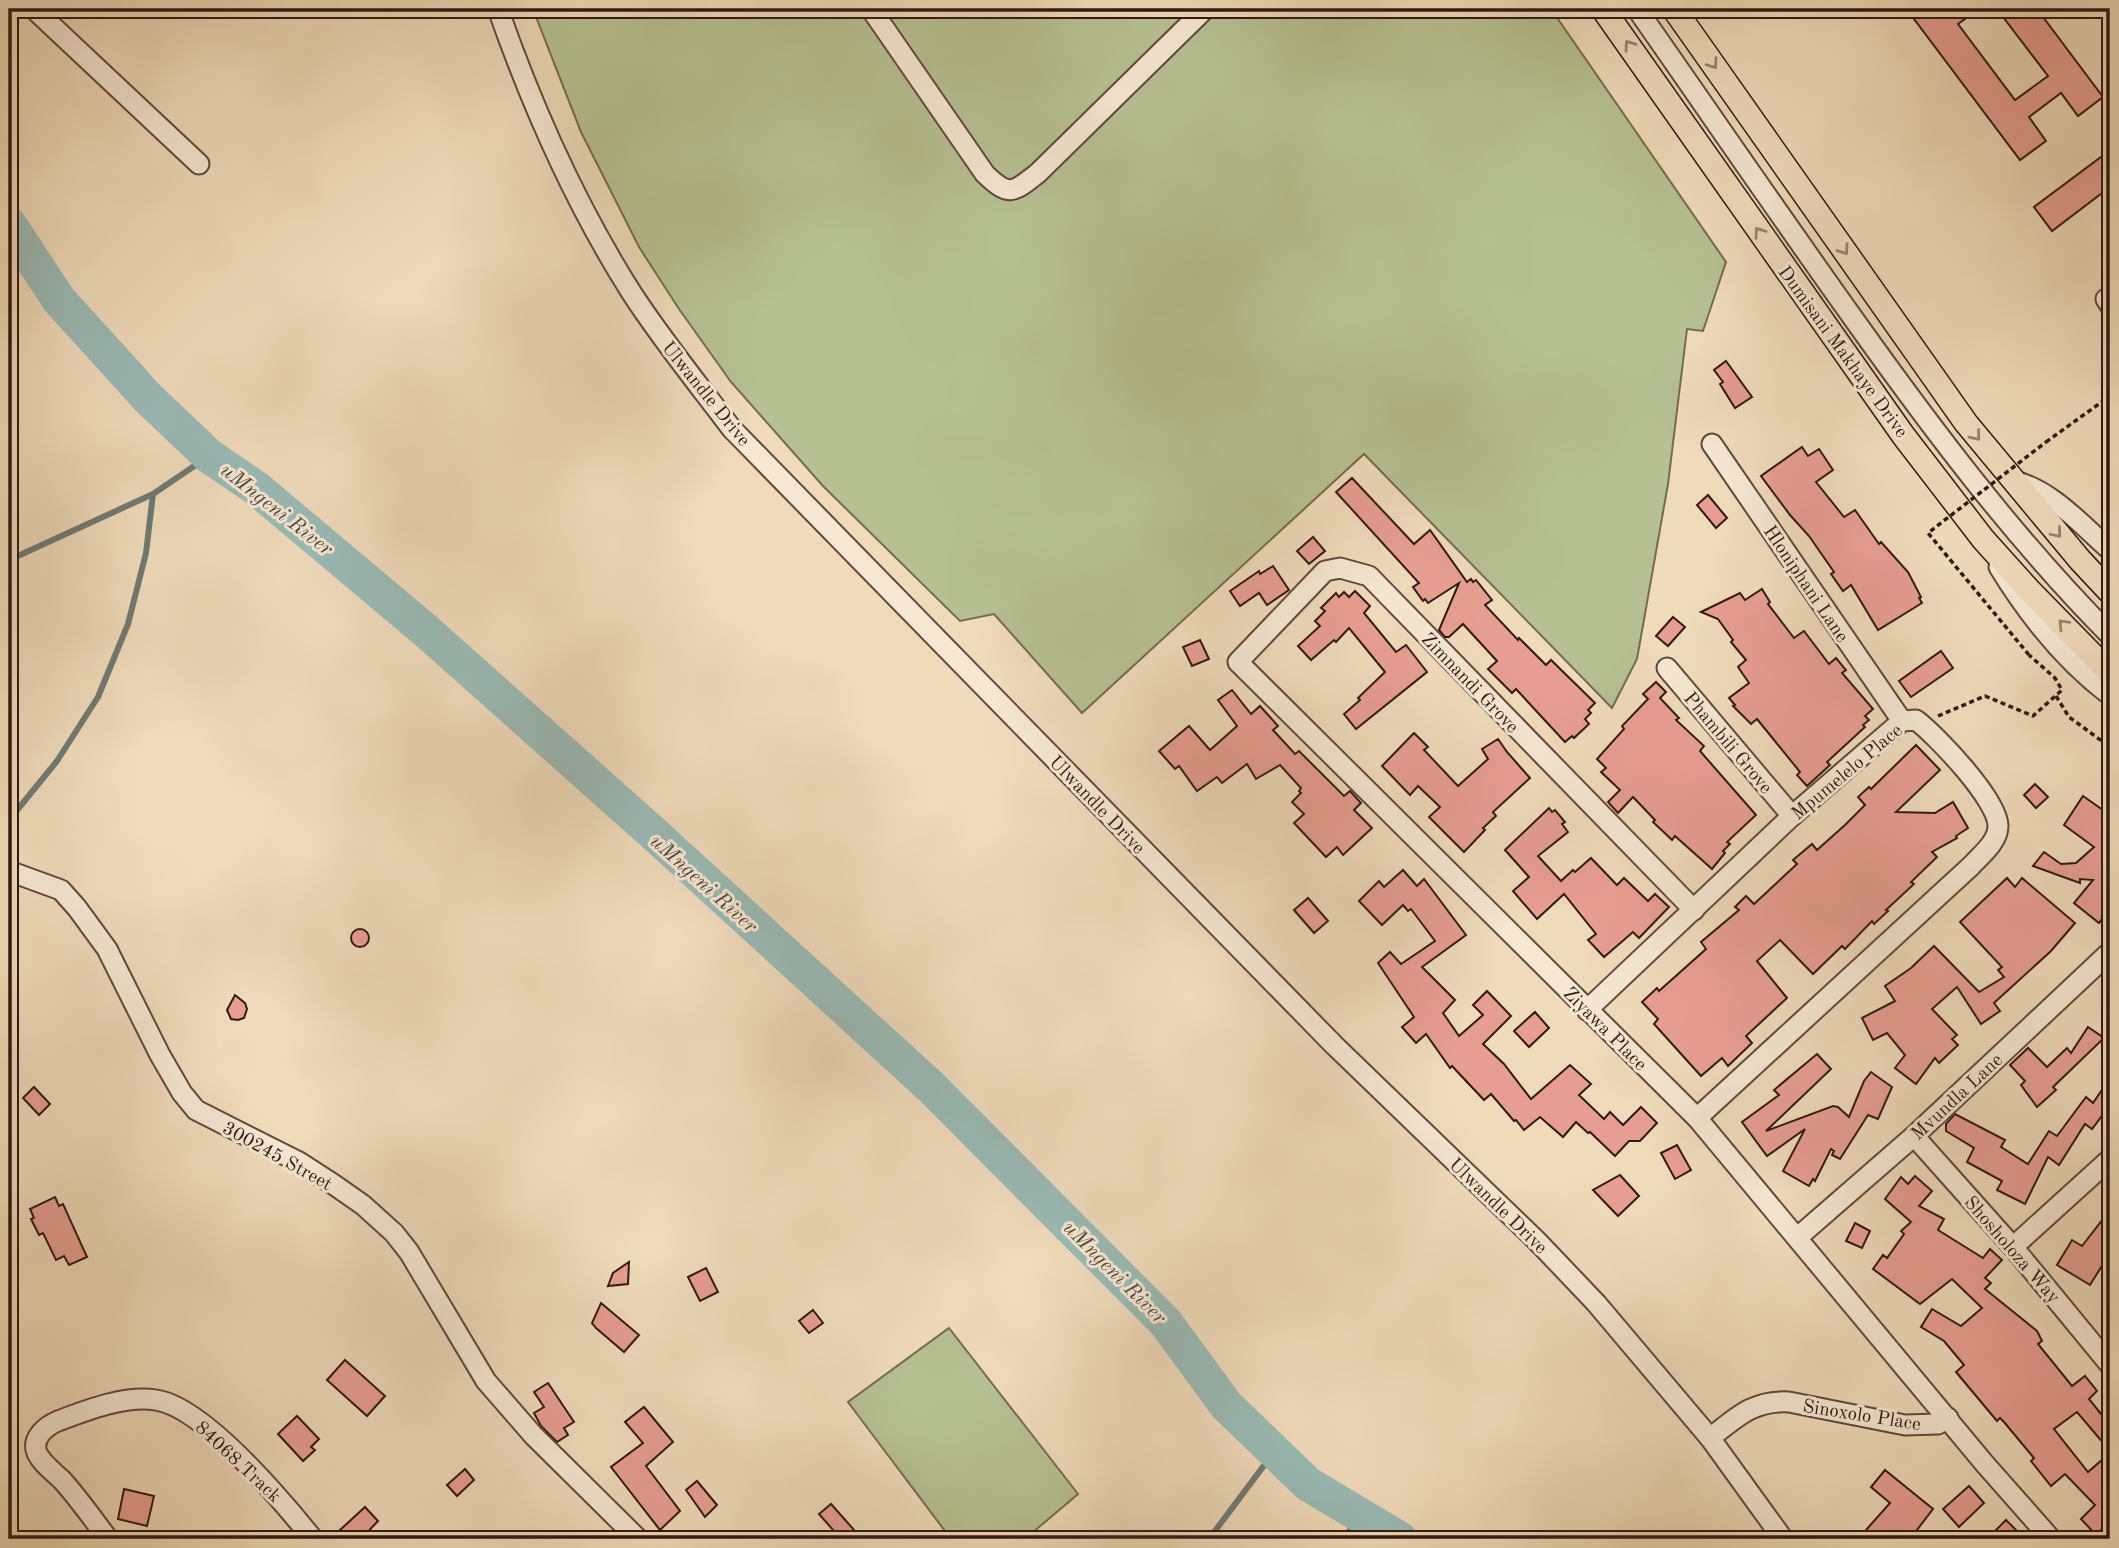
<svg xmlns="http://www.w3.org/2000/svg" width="2119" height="1548" font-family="'Old Standard TT',serif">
	<rect width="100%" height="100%" fill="#efdaba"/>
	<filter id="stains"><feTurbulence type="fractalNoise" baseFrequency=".00286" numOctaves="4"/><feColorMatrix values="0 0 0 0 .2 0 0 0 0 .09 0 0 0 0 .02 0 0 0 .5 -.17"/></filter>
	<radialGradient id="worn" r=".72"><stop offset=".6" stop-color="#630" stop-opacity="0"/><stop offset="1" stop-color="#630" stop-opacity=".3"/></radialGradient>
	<!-- green -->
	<g fill="#b6c092" stroke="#736c51" stroke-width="2">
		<path d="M533,9H1551L1726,262L1703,331L1687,329L1668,484L1637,659L1612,708L1364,454L1082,713L994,614L960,621L823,486L731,382L679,309L639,247L581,132Z"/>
		<path d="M949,1328L1078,1494L1025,1539H951L848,1402Z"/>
	</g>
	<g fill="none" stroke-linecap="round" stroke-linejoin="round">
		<!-- stream -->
		<g stroke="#707a73" stroke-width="6">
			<path d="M9,560L153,494L209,456"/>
			<path d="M9,820L57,761L98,697L128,624L146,553L153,494"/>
			<path d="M1209,1539L1274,1452"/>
			<path d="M1343,1539L1361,1516"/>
		</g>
		<!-- river -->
		<path stroke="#9abab5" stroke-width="35" d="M9,224L59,300L148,398L209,456L256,488L425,630L653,833L931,1087L1166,1323L1226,1405L1308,1484L1400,1539"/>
	</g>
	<!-- building -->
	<g fill="#e79e92" stroke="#301910" stroke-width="2">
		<path d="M1928,9H1979L1958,24L2015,100L2048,76L1997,9H2037L2103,97L2078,116L2061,93L2029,117L2046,141L2020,160L1914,19Z"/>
		<path d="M2101,157L2110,169V187L2052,231L2034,207Z"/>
		<path d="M1726,361L1752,397L1735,408L1720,384L1723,382L1714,370Z"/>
		<path d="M1802,447L1808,456L1819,449L1833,470L1816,482L1844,517L1855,510L1879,544L1881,542L1908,572L1921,597L1919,598L1922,603L1878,630L1851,585L1843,591L1831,574L1834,572L1809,536L1790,515L1761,476Z"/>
		<path d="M1352,478L1414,544L1430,530L1467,582L1471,579L1473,582L1476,580L1492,600L1485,605L1518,640L1519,638L1546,665L1551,660L1595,703L1588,710L1591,713L1585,719L1589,724L1574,738L1572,736L1565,742L1516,689L1512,693L1488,669L1497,661L1463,624L1449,637H1445L1439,630L1459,583L1428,603L1425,599L1423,601L1413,587L1419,583L1336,492Z"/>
		<path d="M1708,495L1727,518L1716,528L1697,505Z"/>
		<path d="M1313,537L1325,551L1309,564L1297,551Z"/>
		<path d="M1273,566L1289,590L1267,605L1259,593L1240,606L1230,591L1259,571L1260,574Z"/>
		<path d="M1762,589L1770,602L1768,604L1794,638L1804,631L1829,664L1836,658L1846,670L1842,673L1873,709L1865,716L1869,720L1863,725L1865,727L1827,762L1830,765L1807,786L1797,775L1800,772L1757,719L1751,724L1733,706L1735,705L1729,698L1749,683L1738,667L1746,660L1731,642L1733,640L1718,619L1701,612L1740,593L1745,600Z"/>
		<path d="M1355,591L1370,606L1364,613L1396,652L1406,645L1427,672L1356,729L1344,714L1360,700L1358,698L1385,672L1349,628L1336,642L1334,640L1311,660L1298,646L1320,626L1315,621L1325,611L1321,608L1336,593L1339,597L1344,592L1349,597Z"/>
		<path d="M1673,617L1685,627L1668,646L1656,636Z"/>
		<path d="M1200,640L1209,659L1192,666L1183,647Z"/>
		<path d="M1941,651L1953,668L1911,697L1899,681Z"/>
		<path d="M1656,682L1666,692L1660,698L1679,718L1676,720L1704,746L1700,751L1756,815L1727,842L1730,844L1723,851L1725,853L1712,869L1675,836L1672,840L1653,822L1655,820L1633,797L1618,813L1608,802L1620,790L1601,772L1606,768L1597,759L1624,729L1622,726L1648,699L1643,694Z"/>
		<path d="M1232,690L1251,714L1260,706L1278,726L1273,730L1295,754L1299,751L1344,796L1350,791L1361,803L1354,810L1372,828L1343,855L1337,847L1326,857L1294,823L1304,814L1292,802L1301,793L1299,791L1301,788L1280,765L1256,779L1247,764L1222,783L1217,777L1197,791L1179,766L1175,769L1159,751L1189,726L1210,750L1237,726L1218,700Z"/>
		<path d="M1414,733L1428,747L1424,750L1458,786L1488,759L1482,749L1498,739L1507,752L1530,778L1493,812L1496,816L1483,828L1485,830L1464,852L1429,817L1440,807L1418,786L1410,795L1382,766Z"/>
		<path d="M1916,745L1940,770L1896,812L1935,813L1953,802L1968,828L1956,836L1957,838L1932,852L1937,857L1911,882L1914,884L1886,910L1888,911L1874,924L1872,921L1845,949L1842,946L1813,974L1780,940L1757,961L1787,998L1746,1036L1752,1043L1728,1066L1722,1058L1701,1076L1654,1024L1658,1019L1642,1002L1657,988L1659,991L1706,949L1701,942L1739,910L1735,907L1746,896L1754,904L1797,864L1793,860L1812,844L1817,850L1845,825L1865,805L1858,797L1869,787L1871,789Z"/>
		<path d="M2035,784L2048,797L2036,808L2024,795Z"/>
		<path d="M2083,796L2110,815V908L2099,923L2074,903L2093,880L2080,879V883L2033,866L2044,852L2061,864L2076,863L2094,847L2064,825Z"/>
		<path d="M1549,808L1552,812L1555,810L1565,822L1562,824L1568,832L1538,856L1561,881L1573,870L1575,872L1591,858L1617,885L1624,878L1648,901L1655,894L1669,907L1639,938L1633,932L1604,957L1588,940L1596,934L1564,894L1537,919L1513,891L1529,877L1505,850Z"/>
		<path d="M1403,870L1417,886L1424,879L1466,935L1422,967L1455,1000L1443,1013L1459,1036L1483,1015L1473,1005L1487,991L1511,1016L1483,1044L1504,1064L1531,1099L1570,1065L1591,1084L1579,1095L1604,1119L1610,1112L1623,1125L1641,1107L1657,1123L1640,1141H1629L1615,1156L1590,1132L1588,1133L1576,1122L1563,1137L1540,1117L1524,1130L1516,1120L1514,1121L1491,1094L1484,1100L1452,1066L1450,1068L1426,1034L1416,1043L1402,1027L1414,1017L1378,963L1390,952L1401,964L1435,941L1411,909L1408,911L1403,905L1382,925L1359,901L1379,881L1384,887Z"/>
		<path d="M2007,878L2015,887L2022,878L2075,923L2051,951L1994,1003L2000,1011L1981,1024L1957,987L1932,1009L1957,1035L1952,1039L1958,1045L1939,1063L1935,1058L1916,1084L1895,1068L1905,1055L1887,1033L1873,1040L1862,1018L1895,1001L1885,986L1911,968L1934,946L1979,992L2004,977L1998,970L2002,967L1960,922Z"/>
		<path d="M1308,898L1328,921L1314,933L1294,910Z"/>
		<circle cx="360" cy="938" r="9"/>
		<path d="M235,995L245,1003L247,1009L244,1018L238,1020L231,1019L227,1010Z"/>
		<path d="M1535,1012L1549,1028L1529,1047L1514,1031Z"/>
		<path d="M2088,1027L2104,1038L2053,1087L2056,1090L2037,1107L2021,1085L2025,1081L2010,1065L2028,1048L2047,1067L2067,1048L2071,1053Z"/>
		<path d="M1817,1054L1831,1069L1766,1131L1833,1106L1838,1107L1849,1117L1864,1081L1871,1072L1892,1087L1878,1119L1868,1115L1840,1159L1832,1155L1834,1151L1831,1149L1815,1181L1813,1179L1809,1186L1783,1171L1805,1129L1767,1156L1742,1122L1779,1095L1774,1090Z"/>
		<path d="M2110,1078V1105L2092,1129L2085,1124L2059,1165L2048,1157L2025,1204L1997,1190L2002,1181L1967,1162L1974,1148L1946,1131V1124L1955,1114L2005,1140L2001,1147L2028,1164L2049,1131L2057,1136L2086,1097L2093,1103Z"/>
		<path d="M34,1087L50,1104L39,1115L23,1098Z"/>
		<path d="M1677,1145L1691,1170L1675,1179L1661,1153Z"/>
		<path d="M1620,1175L1639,1196L1618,1216L1593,1190Z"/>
		<path d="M1915,1176L1932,1191L1919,1206L1944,1219L1938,1230L1983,1258L1990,1249L2002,1260L1985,1278L1991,1283L1985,1289L2037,1331L2042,1341L2038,1344L2072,1386L2085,1376L2097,1391L2089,1399L2110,1425V1451L2077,1412L2054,1429L2088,1472L2110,1453V1521L2096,1535L2081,1519L2095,1505L2065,1474L2051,1486L2031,1461L2034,1458L2004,1422L2000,1418L1997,1421L1956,1372L1964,1365L1944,1341L1921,1327L1932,1309L1961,1326L1982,1308L1952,1279L1920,1304L1873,1269L1883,1255L1887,1258L1904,1234L1901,1231L1911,1222L1885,1199L1901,1177L1908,1184Z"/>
		<path d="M55,1197L59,1206L63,1204L87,1257L69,1265L64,1256L56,1260L43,1233L39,1235L31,1219L34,1218L30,1209Z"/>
		<path d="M2110,1210V1253L2090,1285L2057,1265L2072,1240L2082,1246Z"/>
		<path d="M1855,1223L1870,1231L1862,1248L1846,1241Z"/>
		<path d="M629,1262L628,1284L608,1286L613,1273Z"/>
		<path d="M706,1268L718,1292L700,1301L688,1277Z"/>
		<path d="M601,1303L639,1335L624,1352L596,1328L592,1323Z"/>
		<path d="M813,1310L823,1323L809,1333L799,1321Z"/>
		<path d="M345,1360L385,1396L367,1416L327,1380Z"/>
		<path d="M548,1383L574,1422L564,1428L568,1435L557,1442L541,1426L534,1413L544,1407L534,1392Z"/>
		<path d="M644,1407L673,1442L646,1466L680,1511L660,1530L611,1467L643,1443L625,1422Z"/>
		<path d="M297,1416L319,1439L311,1447L315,1450L303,1461L278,1434Z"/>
		<path d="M465,1469L474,1480L457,1496L447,1485Z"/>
		<path d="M1885,1470L1933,1509L1910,1539H1858L1890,1503L1871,1487Z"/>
		<path d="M697,1481L717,1505L705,1517L686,1490Z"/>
		<path d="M1969,1486L1984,1503L1959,1527L1943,1509Z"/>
		<path d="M124,1489L154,1496L147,1526L118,1519Z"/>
		<path d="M831,1504L847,1522L862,1539H841L819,1514Z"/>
		<path d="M365,1507L378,1521L361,1539H349L340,1530Z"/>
		<path d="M2006,1520L2025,1539H2001L1994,1532Z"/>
	</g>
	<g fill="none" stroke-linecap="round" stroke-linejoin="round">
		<defs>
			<g id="minor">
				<path d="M34,9L199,164"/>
				<path d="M498,9C532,106 576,205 631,292C662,340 698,384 732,429L1334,1045L1537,1241L1596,1303L1710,1438L1783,1539"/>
				<path d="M871,9L985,174C1009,197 1013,193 1038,173L1205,9"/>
				<path d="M1637,9C1709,112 1780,216 1853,318C1932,429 2014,538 2110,635"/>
				<path d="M2106,299L2110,305"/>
				<path d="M1712,444L1902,721"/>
				<path d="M2014,481C2051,490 2082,525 2110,550"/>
				<path d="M1999,567C2029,616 2065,661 2110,695"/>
				<path d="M1667,668L1792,816"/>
				<path d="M9,871L61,890L77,908L107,949L160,1055L182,1093L196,1110L299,1162L333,1184L363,1205L394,1233L409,1252L486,1381L533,1435L638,1539"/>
				<path d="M1694,910L1369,576L1340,568L1325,571L1238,662L1697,1118L1984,1463L2051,1539"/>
				<path d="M1587,1010L1792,816L1902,721L1916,720C1937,736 1998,800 1998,826C1998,842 1981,855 1971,866L1697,1118"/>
				<path d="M1914,1136L2013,1247L2110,1365"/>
				<path d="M1798,1237L1914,1136L2110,952"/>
				<path d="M2013,1247L2110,1159"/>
				<path d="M1710,1438C1737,1417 1753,1400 1789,1402L1905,1425L1938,1424L1948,1418"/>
				<path d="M108,1539C93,1519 79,1499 62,1480C54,1472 42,1464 37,1453C31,1438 46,1426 58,1421C87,1410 125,1395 156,1400C204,1407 283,1502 313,1539"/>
			</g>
			<g id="major">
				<path d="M1603,9L1903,435L1983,539L2028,589L2110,673"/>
				<path d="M1674,9L1966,423L2080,560L2110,592"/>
			</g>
		</defs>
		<!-- minor casing -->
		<use href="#minor" stroke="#60493a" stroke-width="23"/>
		<!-- major casing -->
		<use href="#major" stroke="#301910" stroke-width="26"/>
		<!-- path -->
		<g stroke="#301910" stroke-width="3.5" stroke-dasharray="5 3.5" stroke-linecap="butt">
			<path d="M2046,442L2110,396"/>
			<path d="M2056,696L2069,717L2110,747"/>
			<path d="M1938,716L1985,696L2033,716L2062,690L2055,678L2029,655"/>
		</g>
		<!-- minor -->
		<use href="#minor" stroke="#f5e7d2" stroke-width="19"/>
		<!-- major -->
		<use href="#major" stroke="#efdaba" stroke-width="23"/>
		<!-- path-bridge -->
		<path stroke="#301910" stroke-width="3.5" stroke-dasharray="5 3.5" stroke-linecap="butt" d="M2029,655L1928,533L2046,442"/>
	</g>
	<!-- one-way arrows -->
	<defs><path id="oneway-chevron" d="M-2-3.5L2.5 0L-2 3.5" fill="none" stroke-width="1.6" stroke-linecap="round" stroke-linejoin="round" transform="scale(1.75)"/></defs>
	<g stroke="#99836e">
		<use href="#oneway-chevron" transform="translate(1629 45) rotate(-125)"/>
		<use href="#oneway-chevron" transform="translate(1713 64) rotate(55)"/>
		<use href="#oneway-chevron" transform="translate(1759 232) rotate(-125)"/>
		<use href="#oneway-chevron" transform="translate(1844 250) rotate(55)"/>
		<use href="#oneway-chevron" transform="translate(1976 436) rotate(51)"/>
		<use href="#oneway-chevron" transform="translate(2057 533) rotate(50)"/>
		<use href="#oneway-chevron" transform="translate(2063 624) rotate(-134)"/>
	</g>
	<g text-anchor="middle" stroke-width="6" stroke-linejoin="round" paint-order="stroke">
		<!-- street labels -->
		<g font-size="19" fill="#301910" stroke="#f5e7d2">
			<text transform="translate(1844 351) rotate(54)" y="7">Dumisani Makhaye Drive</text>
			<text transform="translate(707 393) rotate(51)" y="7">Ulwandle Drive</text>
			<text transform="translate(1807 583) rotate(56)" y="7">Hloniphani Lane</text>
			<text transform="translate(1471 682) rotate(46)" y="7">Zimnandi Grove</text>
			<text transform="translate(1729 742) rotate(50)" y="7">Phambili Grove</text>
			<text transform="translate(1846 771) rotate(-40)" y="7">Mpumelelo Place</text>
			<text transform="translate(1098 804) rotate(46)" y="7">Ulwandle Drive</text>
			<text transform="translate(1606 1028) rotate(45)" y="7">Ziyawa Place</text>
			<text transform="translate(1956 1096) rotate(-43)" y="7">Mvundla Lane</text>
			<text transform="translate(278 1155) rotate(29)" y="7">300245 Street</text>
			<text transform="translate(1499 1205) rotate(44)" y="7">Ulwandle Drive</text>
			<text transform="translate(2013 1249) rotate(49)" y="7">Shosholoza Way</text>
			<text transform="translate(1862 1414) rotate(9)" y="7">Sinoxolo Place</text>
			<text transform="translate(239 1461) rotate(43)" y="7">84068 Track</text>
		</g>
		<!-- water labels -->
		<g font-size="21" font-style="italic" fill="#504942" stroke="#f5e7d2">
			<text transform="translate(277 509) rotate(38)" y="7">uMngeni River</text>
			<text transform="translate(704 883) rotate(42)" y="7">uMngeni River</text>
			<text transform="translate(1115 1272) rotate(45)" y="7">uMngeni River</text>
		</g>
	</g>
	<!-- margin -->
	<rect width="2119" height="1548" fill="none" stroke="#efdaba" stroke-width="35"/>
	<rect x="10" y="10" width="2098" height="1527" fill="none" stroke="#301910" stroke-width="3.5"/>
	<rect x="18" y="18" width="2084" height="1513" fill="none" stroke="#301910" stroke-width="2"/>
	<rect width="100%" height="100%" filter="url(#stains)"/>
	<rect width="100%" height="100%" fill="url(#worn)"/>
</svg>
